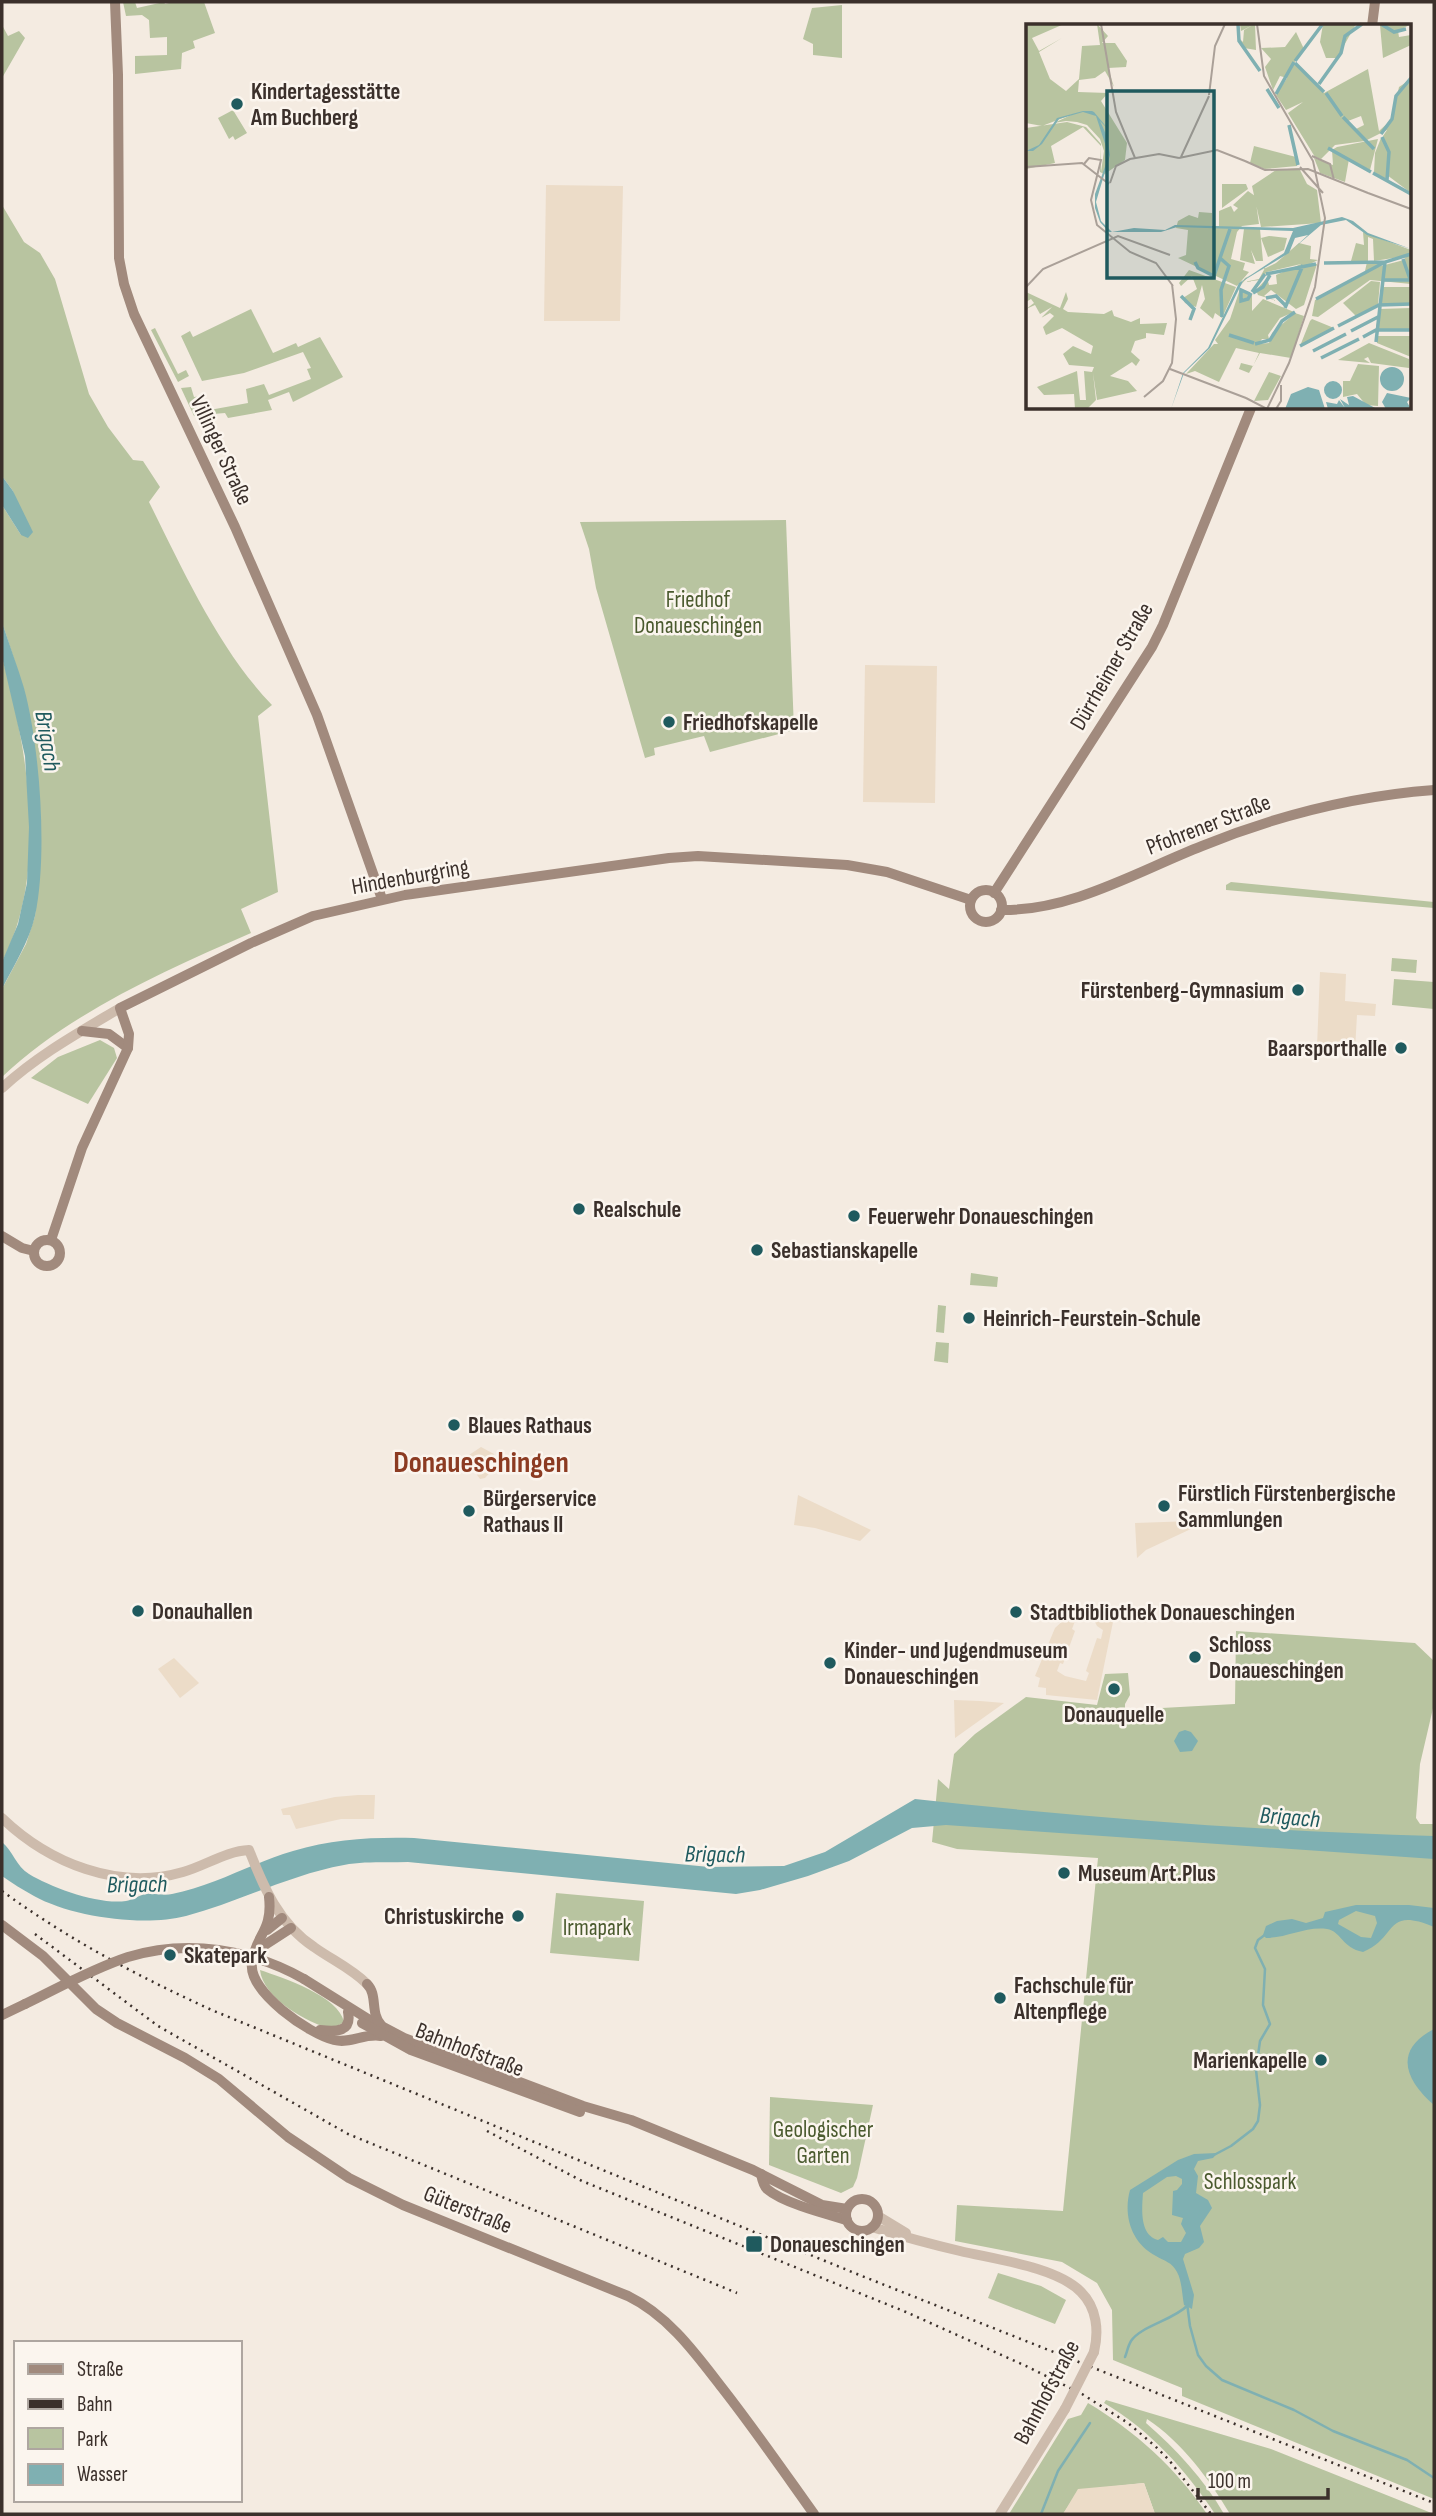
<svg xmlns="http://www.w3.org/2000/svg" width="1436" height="2516" font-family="'Sofia Sans Condensed',sans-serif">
	<rect width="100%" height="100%" fill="#f4ebe1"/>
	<!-- green -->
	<g fill="#b8c4a0">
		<path d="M123,2H135L137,8L164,2L165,4L173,2H204L215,33L193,41L195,48L182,53L181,69L135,74V56L167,55V37L150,38L149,20L142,15L126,16Z"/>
		<path d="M842,5V58L813,55V44L803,39L812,8Z"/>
		<path d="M2,25L8,36L19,31L25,38L2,78Z"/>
		<path d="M233,110L247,133L235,140L233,136L229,139L218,118Z"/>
		<path d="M2,205L24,242L40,253L55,279L89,394L108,427L133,460L143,461L160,487L149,502C183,570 219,650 272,705L258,716L278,892L241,909L251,933C164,971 71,1012 2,1077V989L26,944L35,916L40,867L35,754L24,690L2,622V505L21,535L13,491L2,476Z"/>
		<path d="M251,309L273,353L296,343L298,347L320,337L343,377L293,402L289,392L268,400L272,410L228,418L225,413L213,414L209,419L194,416L181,388L191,387L194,397L201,396L204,411L248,403L246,389L264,384L269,395L311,379L307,369L311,368L303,352L244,373L202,381L181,336L190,331L193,337Z"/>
		<path d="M155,328L178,374L186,370L189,376L178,382L151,330Z"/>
		<path d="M786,520L794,730L710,752L704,736L654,748L655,755L645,758L596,588L589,549L580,522Z"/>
		<path d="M2,657C28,751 49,871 2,962Z"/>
		<path d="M1231,882L1434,902V908L1226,890V885Z"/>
		<path d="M1392,958L1417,960L1416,973L1391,971Z"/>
		<path d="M1394,979L1434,982V1009L1392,1005Z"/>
		<path d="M100,1040L114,1048L117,1058L88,1104L31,1078L58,1057Z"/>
		<path d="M971,1273L998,1277L997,1287L970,1285Z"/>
		<path d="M938,1305L946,1306L944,1333L936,1332Z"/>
		<path d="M936,1342L949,1343L948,1363L934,1361Z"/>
		<path d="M1236,1631L1415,1643L1434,1661V1704L1420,1764L1416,1818L1420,1824H1434V2499L1182,2396V2388L1113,2360L1112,2310L1097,2283L1062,2262L955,2241L957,2205L1063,2211L1098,1858L957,1849L932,1842L938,1779L949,1789L954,1754L975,1734L1026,1697L1097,1705L1105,1674L1128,1673L1130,1695L1125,1704V1710L1235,1704Z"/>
		<path d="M556,1893L644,1901L639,1961L550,1953Z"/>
		<path d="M260,1970C283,1978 339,1996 344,2022L332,2029C307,2023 263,1998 260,1970Z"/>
		<path d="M770,2097L873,2105L857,2178L853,2187L841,2193L769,2165Z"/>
		<path d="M998,2273L1041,2286L1066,2300L1055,2324L988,2298Z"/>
		<path d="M1106,2400L1271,2449L1434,2514H1230C1209,2479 1182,2442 1147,2419L1146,2423C1176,2449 1204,2479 1224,2514H1215C1186,2470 1150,2430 1104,2403Z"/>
		<path d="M1088,2403C1135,2431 1176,2468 1207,2514H1155L1144,2483L1079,2490L1063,2514H1009L1068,2419L1081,2415Z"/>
	</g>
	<!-- plaza -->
	<g fill="#ecdcc8">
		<path d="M546,185L623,186L620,321H544Z"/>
		<path d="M865,665L937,666L935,803L863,802Z"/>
		<path d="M1320,972L1346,974L1345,1001L1376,1004L1375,1016L1357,1015L1355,1050L1317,1047Z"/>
		<path d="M481,1447L494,1454L496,1466L485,1478L480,1479L468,1462L463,1459Z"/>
		<path d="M798,1495L871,1530L860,1541L815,1528L794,1525Z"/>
		<path d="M1193,1521V1528L1146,1550L1137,1558L1135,1523Z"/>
		<path d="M1086,1617L1082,1622L1075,1621L1072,1629L1075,1631L1063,1664L1060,1663L1057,1671L1065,1676L1086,1681L1089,1673L1086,1671L1097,1638L1101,1639L1103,1630L1097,1626L1093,1618L1113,1622L1097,1700L1046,1695V1688L1038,1687L1040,1678L1035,1676L1055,1628L1066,1618Z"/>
		<path d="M174,1658L199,1683L180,1698L158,1669Z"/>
		<path d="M954,1700L980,1701L1004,1703L955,1738Z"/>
		<path d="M358,1795H375L374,1819H341L296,1829L290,1815H283L281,1809L335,1797Z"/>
		<path d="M1144,2483L1155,2514H1063L1078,2489Z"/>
	</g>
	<!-- water -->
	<g fill="#7fb0b2" fill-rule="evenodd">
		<path d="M2,476L13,491L33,532L28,538L21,535L2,505Z"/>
		<path d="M2,622C9,644 17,665 24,688C40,747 48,856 35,916C29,942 14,965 2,989V962L18,924L27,883L29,827L25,756L2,657Z"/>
		<path d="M1185,1730L1191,1732L1198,1741L1192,1751L1180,1752L1174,1741L1179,1732Z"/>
		<path d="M915,1799C1087,1818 1261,1831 1434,1836V1859L946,1825L912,1828L849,1861L808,1876L760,1890L736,1894L408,1862C387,1863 364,1861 344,1865C289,1875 239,1902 186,1916C143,1927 72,1917 34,1896C23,1890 12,1883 2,1876V1842C13,1851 16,1866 29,1874C52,1888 99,1905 126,1901C132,1900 139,1895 146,1894C155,1893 164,1896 172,1894C214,1886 252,1863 293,1851C333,1839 373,1837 414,1838L709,1867L784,1866L825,1852Z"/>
		<path d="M1356,1905H1409L1434,1908V1927C1384,1906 1398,1938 1363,1952C1342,1948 1341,1931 1327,1929C1306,1926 1287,1938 1266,1938L1263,1935L1266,1926L1277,1921L1292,1919L1306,1923L1323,1918L1325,1912ZM1356,1911L1375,1916L1377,1923L1371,1938L1361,1937L1338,1924L1339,1920Z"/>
		<path d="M1434,2029V2105C1405,2080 1393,2050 1434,2029Z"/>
		<path d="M1217,2153L1213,2158L1198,2161L1194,2169L1198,2176L1196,2193L1208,2200L1212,2208L1200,2226L1204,2242L1199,2248L1185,2254L1183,2259L1194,2295L1192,2309L1184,2305C1182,2295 1182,2281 1177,2272C1172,2262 1164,2261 1156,2256C1131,2243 1123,2215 1130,2190L1178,2160L1194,2154ZM1176,2176L1182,2179V2184L1177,2190L1173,2191L1172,2215L1183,2218L1181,2224L1186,2233L1181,2242H1168L1163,2237L1158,2240C1139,2235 1142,2208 1143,2193L1167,2177Z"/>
	</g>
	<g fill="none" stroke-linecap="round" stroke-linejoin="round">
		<!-- stream -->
		<g stroke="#7fb0b2" stroke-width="2.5">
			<path d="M1214,2155L1231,2146L1253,2129L1258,2121L1260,2105L1256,2070L1260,2041L1270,2024L1263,2005L1265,1969L1255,1948L1258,1940L1266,1934"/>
			<path d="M1187,2303L1190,2326L1198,2355L1206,2366L1222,2380L1294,2410L1333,2431L1407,2460L1434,2478"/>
			<path d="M1125,2357C1127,2352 1128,2346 1131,2341C1141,2326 1173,2320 1187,2306"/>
			<path d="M1041,2514L1058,2471L1090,2423"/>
		</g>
		<!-- tertiary -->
		<g stroke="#cdbbac" stroke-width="10">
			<path d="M2,1088C38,1055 78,1033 120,1008"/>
			<path d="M2,1818C49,1863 118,1891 183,1872C205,1866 226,1851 249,1850C264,1888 279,1924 314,1947C332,1960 351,1968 367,1984"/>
			<path d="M878,2216L906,2233"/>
			<path d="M872,2227C901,2236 930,2244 960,2251C993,2259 1057,2267 1081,2292C1097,2308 1099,2331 1094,2352"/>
			<path d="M1000,2514L1065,2409"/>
		</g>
		<!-- secondary -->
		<g stroke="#a18a7d" stroke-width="10">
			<path d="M115,2L118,75L119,258L124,284L134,314L235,527L317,715L382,899"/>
			<path d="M1372,26L1375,2"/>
			<circle cx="986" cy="906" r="16"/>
			<path d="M994,893L1152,647L1163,625L1251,408"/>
			<path d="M1001,910C1072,911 1138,871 1202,846C1278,815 1354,796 1434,790"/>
			<path d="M82,1031L109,1034L128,1048"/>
			<path d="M2,1236L22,1248L34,1251"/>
			<path d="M51,1240L82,1148L128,1048L129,1034L120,1008L251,943L313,916L405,895L669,858L698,856L847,865L887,872L971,900"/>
			<circle cx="47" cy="1253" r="13"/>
			<path d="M269,1897C273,1932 255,1935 252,1963C248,1992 309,2034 334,2040C351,2044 364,2033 381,2036"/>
			<path d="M2,1925L43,1956L96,2009L117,2023L185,2058L219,2079L288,2137L349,2178L403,2205L628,2296C669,2316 696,2354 723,2389C755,2430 784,2472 814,2514"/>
			<path d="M267,1930L282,1918"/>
			<path d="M257,1950L291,1928"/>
			<path d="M304,1979L368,2019L404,2038L583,2106L631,2120L753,2170L822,2205L847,2209"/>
			<path d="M367,1984C378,1995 370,2013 381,2025"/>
			<path d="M2,2015L25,2004"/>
			<path d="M362,2023L411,2050L580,2112"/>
			<path d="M320,2030C336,2032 352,2032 348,2012"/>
			<path d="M761,2174C762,2179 763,2185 767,2189C783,2203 826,2214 847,2220"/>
			<circle cx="862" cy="2215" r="16"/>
		</g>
		<!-- rail -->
		<g stroke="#3b302b" stroke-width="2.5" stroke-dasharray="2 5" stroke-linecap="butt">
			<path d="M2,1891C68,1939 139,1977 214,2011L857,2274L1434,2503"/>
			<path d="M35,1934L158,2026L348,2134L737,2293"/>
			<path d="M487,2131L582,2181L906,2312L1026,2366L1082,2394L1128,2423L1155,2446L1169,2460L1211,2514"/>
		</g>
		<!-- tertiary-bridge -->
		<path stroke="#cdbbac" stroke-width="10" d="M1065,2409L1094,2352"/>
		<!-- secondary-bridge -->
		<path stroke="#a18a7d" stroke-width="10" d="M25,2004C58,1988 92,1969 128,1957C187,1939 251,1949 304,1979"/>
	</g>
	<!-- markers -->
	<g fill="#1f5a5e" stroke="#fbf5ee" stroke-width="2.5">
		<circle cx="237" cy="104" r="7"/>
		<circle cx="669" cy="722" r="7"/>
		<circle cx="1298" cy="990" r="7"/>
		<circle cx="1401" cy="1048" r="7"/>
		<circle cx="579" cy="1209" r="7"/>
		<circle cx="854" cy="1216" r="7"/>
		<circle cx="757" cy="1250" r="7"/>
		<circle cx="969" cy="1318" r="7"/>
		<circle cx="454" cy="1425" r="7"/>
		<circle cx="1164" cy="1506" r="7"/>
		<circle cx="469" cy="1511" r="7"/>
		<circle cx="138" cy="1611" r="7"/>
		<circle cx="1016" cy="1612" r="7"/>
		<circle cx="1195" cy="1657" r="7"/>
		<circle cx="830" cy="1663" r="7"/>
		<circle cx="1114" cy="1689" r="7"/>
		<circle cx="1064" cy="1873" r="7"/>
		<circle cx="518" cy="1916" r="7"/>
		<circle cx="170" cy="1955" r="7"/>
		<circle cx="1000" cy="1998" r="7"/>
		<circle cx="1321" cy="2060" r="7"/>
		<rect x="745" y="2235" width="18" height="18" rx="3.5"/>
	</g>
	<g text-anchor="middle" stroke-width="5" stroke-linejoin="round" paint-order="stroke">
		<!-- poi labels -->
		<g font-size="23" font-weight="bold" fill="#3b302b" stroke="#fbf5ee" text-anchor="start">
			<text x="251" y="99">Kindertagesstätte<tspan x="251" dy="26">Am Buchberg</tspan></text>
			<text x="683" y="730">Friedhofskapelle</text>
			<text x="1284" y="998" text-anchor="end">Fürstenberg-Gymnasium</text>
			<text x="1387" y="1056" text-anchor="end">Baarsporthalle</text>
			<text x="593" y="1217">Realschule</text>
			<text x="868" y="1224">Feuerwehr Donaueschingen</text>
			<text x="771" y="1258">Sebastianskapelle</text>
			<text x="983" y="1326">Heinrich-Feurstein-Schule</text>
			<text x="468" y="1433">Blaues Rathaus</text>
			<text x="1178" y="1501">Fürstlich Fürstenbergische<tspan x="1178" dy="26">Sammlungen</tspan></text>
			<text x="483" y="1506">Bürgerservice<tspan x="483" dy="26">Rathaus II</tspan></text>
			<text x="152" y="1619">Donauhallen</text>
			<text x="1030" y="1620">Stadtbibliothek Donaueschingen</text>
			<text x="1209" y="1652">Schloss<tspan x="1209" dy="26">Donaueschingen</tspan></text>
			<text x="844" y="1658">Kinder- und Jugendmuseum<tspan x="844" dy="26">Donaueschingen</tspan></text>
			<text x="1114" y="1722" text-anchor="middle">Donauquelle</text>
			<text x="1078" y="1881">Museum Art.Plus</text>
			<text x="504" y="1924" text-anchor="end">Christuskirche</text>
			<text x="184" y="1963">Skatepark</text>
			<text x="1014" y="1993">Fachschule für<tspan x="1014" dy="26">Altenpflege</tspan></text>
			<text x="1307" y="2068" text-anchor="end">Marienkapelle</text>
			<text x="770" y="2252">Donaueschingen</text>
		</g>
		<!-- street labels -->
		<g font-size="23" fill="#3b302b" stroke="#fbf5ee">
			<text transform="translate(222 450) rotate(65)" y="8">Villinger Straße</text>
			<text transform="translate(1111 666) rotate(-60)" y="8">Dürrheimer Straße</text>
			<text transform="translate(1208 824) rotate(-21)" y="8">Pfohrener Straße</text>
			<text transform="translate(410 876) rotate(-10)" y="8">Hindenburgring</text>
			<text transform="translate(470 2049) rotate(21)" y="8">Bahnhofstraße</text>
			<text transform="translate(468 2209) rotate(22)" y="8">Güterstraße</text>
			<text transform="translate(1046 2392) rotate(-62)" y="8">Bahnhofstraße</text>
		</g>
		<!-- park labels -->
		<g font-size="23" fill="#4a5a2e" stroke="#fbf5ee">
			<text x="698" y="607">Friedhof<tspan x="698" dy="26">Donaueschingen</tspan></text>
			<text x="597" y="1935">Irmapark</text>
			<text x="823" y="2137">Geologischer<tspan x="823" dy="26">Garten</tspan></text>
			<text x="1250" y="2189">Schlosspark</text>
		</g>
		<!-- water labels -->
		<g font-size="24" font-style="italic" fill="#1f5a5e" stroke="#fbf5ee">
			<text transform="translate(48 741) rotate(81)" y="8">Brigach</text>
			<text transform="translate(1290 1817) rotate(4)" y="8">Brigach</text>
			<text transform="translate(715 1854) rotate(1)" y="8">Brigach</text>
			<text transform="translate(137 1884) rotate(-1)" y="8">Brigach</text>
		</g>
		<!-- district labels -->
		<g font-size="30" font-weight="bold" fill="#8c3b22" stroke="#fbf5ee">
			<text x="481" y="1472">Donaueschingen</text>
		</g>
	</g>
	<!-- overview -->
	<g transform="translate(1026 24)">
		<rect width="385" height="385" fill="#f4ebe1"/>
		<path d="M0,0H38L6,14L13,27L36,14L13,28L24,55L40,67L53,55L56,22L74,21L71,0L82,12L76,19H89L101,37L100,43L82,44L88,63L79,47L69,54L53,56L52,68L82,69L75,77L101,119L99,136L76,152L78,150L74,148L75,122L57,103L25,122L29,139L0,145V104L41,98L60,103L75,120V148L78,127L74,115L61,101L51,98L40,97L28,99L47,90L16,102L0,99ZM214,0H229L230,26L218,24L212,13L217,18L218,6L227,1L215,7ZM297,0H330L311,34H300L294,18ZM385,0L372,7L373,13L385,11V21L357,34L354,1ZM270,8L278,25L268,39L298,69L342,45L353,107L366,95L373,63L385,55V169L361,151L360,155L348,148L349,129L355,114L360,119L357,112L361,106L341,116L330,105L338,101L335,92L322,97L316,92L339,117L309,121L295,135L289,133L262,89L277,78L260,86L250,71L261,54L254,52L247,66L239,43L245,35L235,24L259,23ZM352,115L344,146L323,135L319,158L294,149L288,134L307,141L306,126L311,123ZM228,122L270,133L271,142L239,145L224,139ZM273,144L281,160L291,166L295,199L235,203L226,162L250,146ZM196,160H220L222,165L196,184ZM222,167L229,172L233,200L216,202L211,208L205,235L219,239L217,246L223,248L211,262L152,234L160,231L162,206L150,204L152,197L163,191L172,194L173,188L186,189V202H193V187L205,182L208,188L212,184L207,181ZM218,205H234L237,237H230L225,226L229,240L214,236ZM337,208L385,226V260L344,256L292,293L286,292L289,276L344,246L339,247L341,238H353L351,243L378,236L380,232L348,237L347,215L342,213V237H325L330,219L338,221ZM243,212L261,214L258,226L242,233L235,214ZM273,219L285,222L284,235L292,236L284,240H291L278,281L270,285L245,266L238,272L251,277L232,271L230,266L241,254L243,261L251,260L250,251L275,240L241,248L234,256L218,258L233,255L239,244L222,253L213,263L219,254L250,239ZM163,246L210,263L196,294L189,289L187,295L174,284L179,275L176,261L170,283L159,279L157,274L171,265L166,252L155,262L153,259ZM345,257L354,258L352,280L330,292L317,279ZM357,263H385V280L354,281ZM214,265L226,270V287L237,275L268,288L254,294L242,311L243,315H236L232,320L243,319L246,309L269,289L278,292L265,334L234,329L223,349L213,345L215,339L227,342L233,329L210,324L193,358L169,347L160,350L188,320H192L189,316L204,295ZM0,268L34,284L40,268L42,275L37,285L42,288L78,290L86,286L88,292L105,298L114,294V300L141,299L138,311L120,309V314L109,317L105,328L114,336L110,342L106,338L84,352L102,357L111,367L71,376L67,349L70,376L61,385H49L48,370L18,371L11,363L51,347L54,376H60L58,347L66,348L68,343L43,341L37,330L47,322L65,330L67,322L36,304L20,311L17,303L28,292L24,289L15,294L26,283L14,290L9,281L0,285L8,279L5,275L0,278ZM385,284V305H350L353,285ZM286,295L308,304L274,322L284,297ZM351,312H385V333L351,319ZM343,319L383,335V344L345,339L342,333L338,335L344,339L312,336ZM332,340L353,342L352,382L340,381L331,370L317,373V357H324ZM243,348L255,352L242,376L228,377Z" fill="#b8c4a0"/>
		<path d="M57,87H66L68,88L83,106L74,97L79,108L82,118L84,131L70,178L75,197L86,208L108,204L139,206L149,201L267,204L316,193L327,197L342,209L385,225L341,211L320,196L295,201L268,224L282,211L269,214L263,229L217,257L184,324L158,349L145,385L157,349L182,324L213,259L258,229L267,207L151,203L135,208H83L74,198L69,184V170L83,132L70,92L57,88L33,95L16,120L7,127H0L13,121L31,94ZM354 355a12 12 0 1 1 24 0a12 12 0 1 1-24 0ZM298 366a9 9 0 1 1 18 0a9 9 0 1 1-18 0ZM282,363L293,366L299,385H259L265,370ZM361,369L385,374L381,378L385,385H360L356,378ZM327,372L351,385H302L300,378L311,380L313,376L319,384L314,375L323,381L321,373Z" fill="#7fb0b2"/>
		<path fill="none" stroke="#7fb0b2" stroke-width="3.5" d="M212,0L213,17L234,47M355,0L368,8L380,5M269,37L296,1M269,39L298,68M293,60L315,29L319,12L336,0M241,65L253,84M300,69L316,92M250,70L268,38M317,93L348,125M263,101L272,141M355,110L366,95L370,72L385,54M356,113L363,128L361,156M302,124L345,148M347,149L385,170M377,235L384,255M169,238L172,244L188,252L194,234M298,239L359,238L350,318M240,250L290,240M357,256H385M226,268L239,250M227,269L237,263L244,251M224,270L215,266V277L222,275L225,269M155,272L168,285L164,296M240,274L250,272L259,281M290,275L359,238L385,230M259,284L277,241M196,293L195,266L203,242L194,234L204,205M312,302L353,281L385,280M325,307L352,293M203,311L228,319M337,313L350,306H385M229,320L244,316L256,297L269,288M274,322L308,304M287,327L320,310M295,334L333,315"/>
		<path fill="none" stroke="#aaa098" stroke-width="2" d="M75,0L90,88L109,134M183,71L189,22L199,0M286,132L304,140L308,156M155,133L183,72M153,134L191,126L219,137M219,137L239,146L282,145L342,169M58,140L63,134L75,136L65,176L71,201L104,228L130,239L147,262M0,143L56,139L83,160M274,143L297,169M84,159L90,142L104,135L133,130L153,134M342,169L385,185M0,263L17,245L92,212L144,231M144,345L220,374M118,373L137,357L146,339L150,295L146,260M220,374L241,385L263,339L289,263L299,194L287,137L238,52L231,0M250,385L255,377V361"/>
		<path fill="#1f5a5e" fill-opacity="0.15" stroke="#1f5a5e" stroke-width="3.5" d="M81,67H188V254H81Z"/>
		<rect width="385" height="385" fill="none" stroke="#3b302b" stroke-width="3.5"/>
	</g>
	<!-- border -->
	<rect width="1436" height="2516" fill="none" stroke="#3b302b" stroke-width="7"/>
	<!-- legend -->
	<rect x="14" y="2341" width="228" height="161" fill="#fbf5ee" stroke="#aea6a0" stroke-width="2"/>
	<rect x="28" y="2364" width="35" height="10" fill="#a18a7d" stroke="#aea6a0" stroke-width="2"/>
	<text x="77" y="2376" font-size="21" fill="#3b302b">Straße</text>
	<rect x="28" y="2399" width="35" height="10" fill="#3b302b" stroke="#aea6a0" stroke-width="2"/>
	<text x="77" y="2411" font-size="21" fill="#3b302b">Bahn</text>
	<rect x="28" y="2428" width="35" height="21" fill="#b8c4a0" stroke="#aea6a0" stroke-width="2"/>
	<text x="77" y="2446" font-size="21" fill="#3b302b">Park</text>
	<rect x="28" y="2464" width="35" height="21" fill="#7fb0b2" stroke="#aea6a0" stroke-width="2"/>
	<text x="77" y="2481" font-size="21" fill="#3b302b">Wasser</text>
	<!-- scale -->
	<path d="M1198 2488v10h130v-10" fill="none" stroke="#3b302b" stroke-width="3.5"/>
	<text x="1208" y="2488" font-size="21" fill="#3b302b" stroke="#fbf5ee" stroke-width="5" paint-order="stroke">100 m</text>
</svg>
